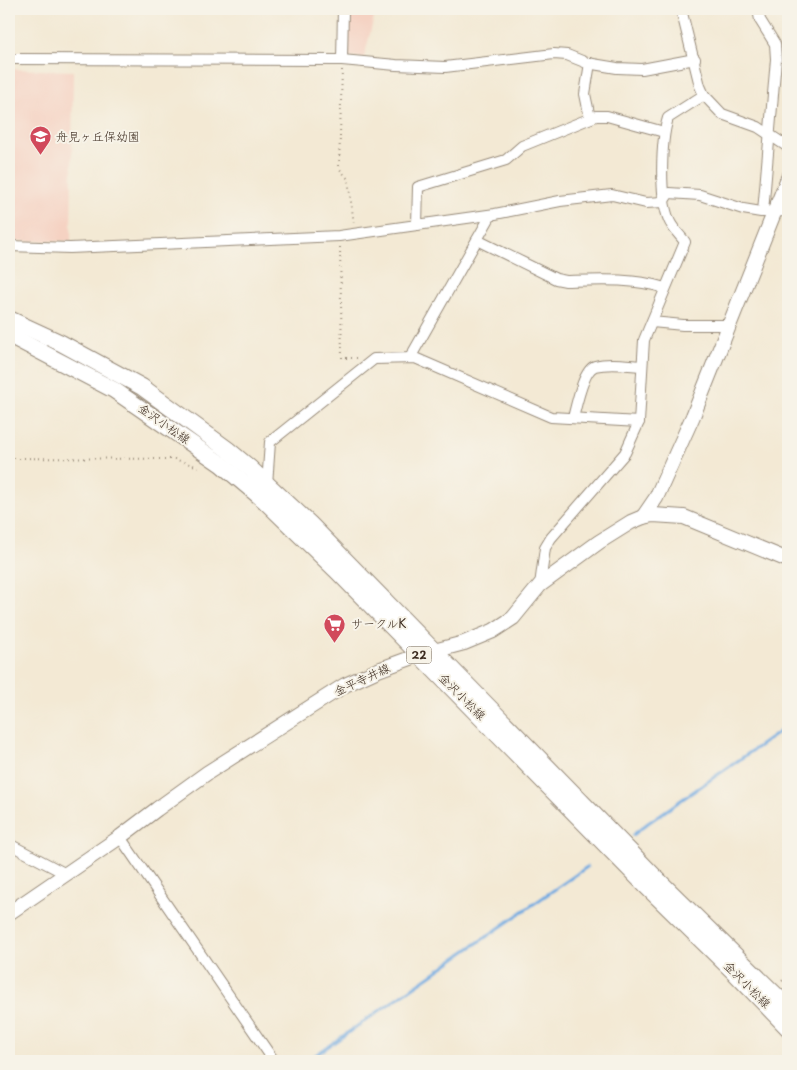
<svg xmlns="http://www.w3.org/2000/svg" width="797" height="1070" font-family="'Playpen Sans','Klee One',sans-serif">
	<rect width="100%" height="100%" fill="#f7f3e8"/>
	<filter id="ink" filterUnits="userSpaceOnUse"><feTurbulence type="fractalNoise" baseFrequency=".02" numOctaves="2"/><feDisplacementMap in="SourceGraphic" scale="10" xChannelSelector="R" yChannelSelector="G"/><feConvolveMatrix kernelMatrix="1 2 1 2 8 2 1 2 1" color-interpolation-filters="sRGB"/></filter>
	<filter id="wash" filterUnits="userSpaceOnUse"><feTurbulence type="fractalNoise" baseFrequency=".0096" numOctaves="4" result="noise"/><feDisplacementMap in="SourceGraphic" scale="20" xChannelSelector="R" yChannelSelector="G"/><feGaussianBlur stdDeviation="1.12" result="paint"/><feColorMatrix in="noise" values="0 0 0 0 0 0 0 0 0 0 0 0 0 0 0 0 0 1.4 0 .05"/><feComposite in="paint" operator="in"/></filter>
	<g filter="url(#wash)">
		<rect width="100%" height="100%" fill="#f3e9d4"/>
		<!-- built -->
		<g fill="#f5d2c2">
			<path d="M345,9H379L376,11L372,25L364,58L345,56Z"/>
			<path d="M9,69L73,71L71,241H9Z"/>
		</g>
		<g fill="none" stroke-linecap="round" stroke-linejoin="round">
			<!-- stream -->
			<g stroke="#71aae1" stroke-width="3">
				<path d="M633,835L648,823L788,726"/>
				<path d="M307,1061L587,867"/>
			</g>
		</g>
	</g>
	<g filter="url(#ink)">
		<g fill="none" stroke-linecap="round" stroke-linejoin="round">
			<defs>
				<g id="street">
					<path d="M681,9L700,86L704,95L722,114L758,127L788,147"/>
					<path d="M758,9L760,20L775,44L776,59L763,212"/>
					<path d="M9,59L342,60L396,65L445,67L554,54L567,55L587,63L617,68L642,69L695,59"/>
					<path d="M342,60L343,9"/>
					<path d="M590,63L585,94L590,118"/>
					<path d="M663,202L669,193L700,195L743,209L761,212L788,211"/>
					<path d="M417,225L418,187L506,160L522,146L596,116H607L664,132"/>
					<path d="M477,240L556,279L566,281C599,280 633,278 665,288"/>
					<path d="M9,246L70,248L339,236L495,214L560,201L612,195L646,203L663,202"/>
					<path d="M652,322L683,325H730"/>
					<path d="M410,358L491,215"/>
					<path d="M573,418C576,407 583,370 595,366C609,362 627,365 642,366"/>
					<path d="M267,485L270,442L374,359L415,358L551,417L639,422"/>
					<path d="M540,585L545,548L551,538L625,453L639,422L644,340L685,242C680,235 672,228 669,220C659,197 661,141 668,118L704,95"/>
					<path d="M120,837L274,1061"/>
					<path d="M9,844L66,874"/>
				</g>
				<g id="secondary">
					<path d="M643,517L656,498L693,416L788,178"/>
					<path d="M9,913L120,837L157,809L207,773L345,685L378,670L419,655L464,643L493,631L513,618L540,585L599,542L631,522L643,517L653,515L684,517L788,560"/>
				</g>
				<g id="primary">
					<path d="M9,319L61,343L142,387L227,449L251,469L310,524L656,878L788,1007"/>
					<path d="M9,335L114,390L221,464L265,501L336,570L647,887L733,971L788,1028"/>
				</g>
			</defs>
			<!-- street casing -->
			<use href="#street" stroke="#978a79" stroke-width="12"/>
			<!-- secondary casing -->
			<use href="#secondary" stroke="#978a79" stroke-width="16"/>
			<!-- primary casing -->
			<use href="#primary" stroke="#978a79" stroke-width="18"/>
			<!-- path -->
			<g stroke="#978a79" stroke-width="2" stroke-dasharray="1 4" stroke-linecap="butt">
				<path d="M342,70L339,168L348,179L354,224"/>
				<path d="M340,247L342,358H357"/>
				<path d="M9,458L174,459L202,468"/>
				<path d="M782,981L788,976"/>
			</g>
			<!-- street -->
			<use href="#street" stroke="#fff" stroke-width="10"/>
			<!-- secondary -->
			<use href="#secondary" stroke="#fff" stroke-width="14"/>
			<!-- primary -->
			<use href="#primary" stroke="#fff" stroke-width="16"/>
		</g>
	</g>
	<!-- icons -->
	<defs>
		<symbol id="school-pin" viewBox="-11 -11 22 30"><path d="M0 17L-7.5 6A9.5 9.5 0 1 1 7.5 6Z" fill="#d1495b" stroke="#f7f3e8"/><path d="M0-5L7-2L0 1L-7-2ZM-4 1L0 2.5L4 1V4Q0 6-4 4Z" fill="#fff"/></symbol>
		<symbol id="supermarket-pin" viewBox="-11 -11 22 30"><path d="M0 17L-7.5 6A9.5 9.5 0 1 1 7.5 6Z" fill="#d1495b" stroke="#f7f3e8"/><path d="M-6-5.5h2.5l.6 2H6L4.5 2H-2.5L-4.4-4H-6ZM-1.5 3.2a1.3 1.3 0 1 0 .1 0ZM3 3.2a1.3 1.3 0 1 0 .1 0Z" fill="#fff"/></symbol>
	</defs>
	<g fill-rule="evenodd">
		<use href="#school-pin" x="28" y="124" width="25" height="34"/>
		<use href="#supermarket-pin" x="322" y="612" width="25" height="34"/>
	</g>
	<g text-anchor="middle" stroke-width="4" stroke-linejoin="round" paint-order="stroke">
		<!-- shield labels -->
		<rect fill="#f7f3e8" stroke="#73665b" stroke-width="1" x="406.5" y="646.5" width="25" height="17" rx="4"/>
		<g font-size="11" font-weight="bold" fill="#3b2a1e">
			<text x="419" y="659">22</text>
		</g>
		<!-- poi labels -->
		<g font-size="12" fill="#3b2a1e" stroke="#f7f3e8" text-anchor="start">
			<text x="56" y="141">舟見ヶ丘保幼園</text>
			<text x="351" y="628">サークルK</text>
		</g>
		<!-- street labels -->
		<g font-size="12" fill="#3b2a1e" stroke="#f7f3e8">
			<text transform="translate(164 424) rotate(35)" y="4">金沢小松線</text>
			<text transform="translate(362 680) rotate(-25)" y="4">金平寺井線</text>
			<text transform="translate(462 697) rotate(45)" y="4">金沢小松線</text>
			<text transform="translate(747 985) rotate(45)" y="4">金沢小松線</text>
		</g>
	</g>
	<!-- margin -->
	<rect width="797" height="1070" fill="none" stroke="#f7f3e8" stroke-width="30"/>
</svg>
